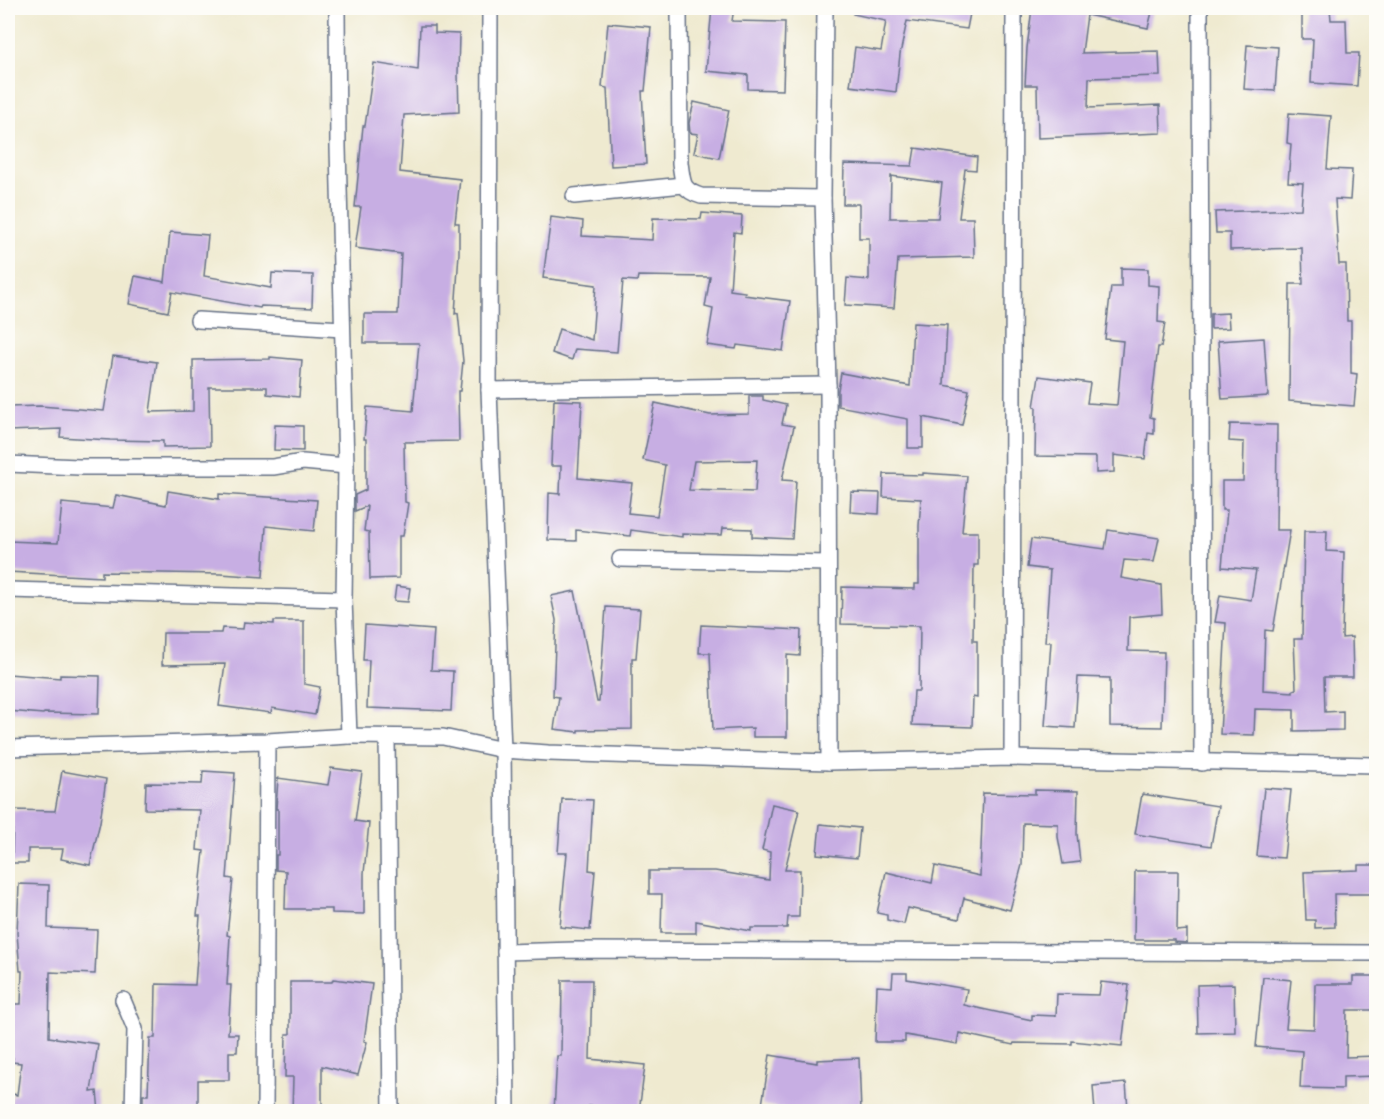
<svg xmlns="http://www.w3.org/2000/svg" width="1384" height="1119" font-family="'Libre Bodoni',serif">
	<rect width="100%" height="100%" fill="#fdfcf7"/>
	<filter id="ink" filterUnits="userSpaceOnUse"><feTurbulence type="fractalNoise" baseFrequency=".0167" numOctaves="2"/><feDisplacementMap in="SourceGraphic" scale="12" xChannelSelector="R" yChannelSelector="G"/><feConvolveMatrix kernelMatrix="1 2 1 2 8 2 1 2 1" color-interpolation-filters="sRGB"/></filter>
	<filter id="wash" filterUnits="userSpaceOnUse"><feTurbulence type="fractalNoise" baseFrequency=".008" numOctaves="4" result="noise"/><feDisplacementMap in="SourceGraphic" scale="24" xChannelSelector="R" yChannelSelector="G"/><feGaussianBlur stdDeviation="1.35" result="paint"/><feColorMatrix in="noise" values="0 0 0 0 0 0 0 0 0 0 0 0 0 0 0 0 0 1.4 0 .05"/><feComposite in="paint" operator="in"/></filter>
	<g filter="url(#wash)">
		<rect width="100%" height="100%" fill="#efead0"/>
		<g id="blocks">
			<!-- building -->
			<g fill="#c7aee3" fill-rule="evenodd">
				<path d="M712,8H734L732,21L785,22L783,90L748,89V75L706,71Z"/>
				<path d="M854,8H971L967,29L907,21L900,54L896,92L850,86L855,47L881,51L886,21L853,14Z"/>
				<path d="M1032,8H1153L1148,28L1087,15L1082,53L1159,51L1160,76L1089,78L1088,108L1160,105L1161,133L1038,138L1037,85H1025L1027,48Z"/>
				<path d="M1302,8H1330L1331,20H1346L1347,53H1359L1357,86L1311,83L1313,39H1302Z"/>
				<path d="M608,23L651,27L645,91H642L646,164L611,166L607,88L602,87Z"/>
				<path d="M420,26H435V33L459,34L458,74L459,112L404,115L400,172L460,179L455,223H459V253L455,314L458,313L463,361L460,391H458L459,441L404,442L405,502L408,503L403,536H399V578L370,579L369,532L364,531L367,506L355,511V495L366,490V439H364L367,407L413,411L419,343H364V314H398L401,254L355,248L361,207H355L363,126H365L374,63L418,70Z"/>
				<path d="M1247,45L1278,47L1275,91L1244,89Z"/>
				<path d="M694,102L729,110L719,158L694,153L698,134L690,133L689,123Z"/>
				<path d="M1289,113L1331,116L1327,169L1352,170L1350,200L1335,199L1339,264H1346L1347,321H1351V373L1357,374L1354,406L1289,401L1290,284H1303L1302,248L1230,250V233H1216L1215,212L1301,209L1303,183L1288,182L1291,144L1287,143Z"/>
				<path d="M915,148L977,157L976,170L965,169L959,218H973L974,257L898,259L894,308L845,305L847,278L869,280V238H859V204H843L844,164L912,166ZM891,176L942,183L938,218H890Z"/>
				<path d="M702,213L742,216L741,233L734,232L730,290L745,292L744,295L790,301L783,351L737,345L736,349L707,345L713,309L705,307L710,277L638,276L637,281L623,280L617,352L575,349L572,360L552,353L559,329L592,340L596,285L543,278L551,217L583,221L582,236L652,240L653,218L701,219Z"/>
				<path d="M170,232L208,235L204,276L271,288L272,273L313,275L312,308L261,306L260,308L172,292L168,312L129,304L135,276L165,282Z"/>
				<path d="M1121,268L1148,269V285L1159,286L1158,322L1165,323L1161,347H1158L1150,417L1154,418V434L1148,433L1145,459L1114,455V472L1096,473V457L1035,456L1036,407H1034L1039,376L1090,383L1087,403L1117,405L1123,341L1105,339L1111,287H1121Z"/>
				<path d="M1228,313L1229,328L1211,329V314Z"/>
				<path d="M913,323L947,325L944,385L969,390L962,425L923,417V448H908V419L838,406V390L841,373L910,386Z"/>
				<path d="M1264,338L1268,396L1222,399L1218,341Z"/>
				<path d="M113,356L157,362L150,412L193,411V360L270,359V357L302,360L299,397L267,394V387H209L210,446L163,447V441L110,440L60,437L61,429L8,431V407L40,406L104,411Z"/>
				<path d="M749,396H763V400L786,405L782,424L794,426L782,480L796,481L792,539L752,537V529L723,528L722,535L682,534V537L631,530L630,536L576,530V541L548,540L549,493L560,494L561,466H551L554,400L582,401L578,478L632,483L628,513L657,516L665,465L643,460L655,403L710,415L749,414ZM757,460L755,492L689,490L694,461Z"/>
				<path d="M1230,424L1277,425L1276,530H1290L1273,631L1265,630L1263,690L1293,692V690L1296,689L1294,639H1302L1304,531H1327L1326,551L1344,552L1342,638L1352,637L1353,677H1324L1325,712L1343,711V730L1294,731V710L1255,709L1254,735L1220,734L1226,623L1215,622L1220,595L1251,600L1256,570L1222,567L1227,510H1222V481H1243L1244,442L1229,441Z"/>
				<path d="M275,425L303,426V451L274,450Z"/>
				<path d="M923,473L967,476L962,532H978V565H974L973,641H977V698L973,697L972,727L912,725L914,691H919L920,626L841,624L842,587L915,589V584H919V526L921,499L883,497L884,474L923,475Z"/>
				<path d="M168,491L219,499V494L317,500L314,531L266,526L263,577L221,574L102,572V577L8,572V541L58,543L62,503L113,508L116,495L166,505Z"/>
				<path d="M851,492L880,493L879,514L850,512Z"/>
				<path d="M1108,530L1159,538L1154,562L1124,560L1121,578L1161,585L1162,614L1129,617L1128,651L1164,652L1162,727L1110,726V678L1078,677L1075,728L1045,726L1051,642H1045L1050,570L1027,567L1031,539L1105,549Z"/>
				<path d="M396,586L410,588L408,602L394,601Z"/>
				<path d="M575,591L597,702H599L606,607L640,609L636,658H632V729L578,730V732L554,729L559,697L553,696L556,620L551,596Z"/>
				<path d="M274,621H304V684L320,687L315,715L272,708L271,713L219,706L225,664L162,665L163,633H221L222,628L243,629L244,622L274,624Z"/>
				<path d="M365,625L434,630L431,670L453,671L451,711L367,708L369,660H363Z"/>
				<path d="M701,625L801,630L800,656L787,655V737H753V728L713,730L710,653H699Z"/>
				<path d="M8,674L60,678V675L100,676L99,714L44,713L43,714L8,711Z"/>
				<path d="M331,768L362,772L355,821L369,823L364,873V914L332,913V909H285L286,871L276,870V855H278V809H276L278,778L328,785Z"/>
				<path d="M62,771L106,779L100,822L90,865L61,859L63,849H28V863H12L13,810L55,811Z"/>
				<path d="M203,771L235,773L227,878L233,879L227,935L230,936L227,985H231L228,1034H238L237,1052H229V1080H198V1112H143V1095H148L150,1038H155L156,984L195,985L200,916H197L204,851L197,850L200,810L145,809L146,783L202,784Z"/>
				<path d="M1264,788L1291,790L1284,858L1257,856Z"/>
				<path d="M1035,790L1078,791L1077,834L1080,862L1063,864L1058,837V824L1023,823L1022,865L1010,910L964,898L959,919L908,908L904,924L887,920V915L877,913L886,872L932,883L935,866L980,876L983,793L1035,794Z"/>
				<path d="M1142,794L1218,806L1211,846L1135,834Z"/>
				<path d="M562,799L593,800L589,870L595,871L590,930L560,927L567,853H558Z"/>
				<path d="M772,804L799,810L785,870H800L799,917H788L787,928H751V931L696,921V933H661L662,894H649V871H715L769,880L770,852L762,850Z"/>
				<path d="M820,824L860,828L857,858L817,854Z"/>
				<path d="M1358,865H1377V894H1334L1335,927L1315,928V920H1306L1304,872L1358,870Z"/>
				<path d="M1135,871H1178L1177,931L1187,930V943L1174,942V940H1134Z"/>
				<path d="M19,884L49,885L48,928L97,930L95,974L50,972L49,1037L98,1044L91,1092L97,1091L99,1112H8L13,1094L17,1095L21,1063L12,1062L13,1058H8V1004H21L22,971H20L17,933Z"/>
				<path d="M893,973H907V979L967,989L964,1005L1032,1020V1015L1056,1016L1057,994L1099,995L1101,982L1129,985L1122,1046L1072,1041V1044L1014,1043L1013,1045L959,1033L957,1044L905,1035V1042H875L877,986L892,987Z"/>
				<path d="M1353,976H1377V1010H1347L1346,1057L1377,1056V1076L1343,1077V1089L1300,1088L1302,1051L1256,1047L1263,977L1291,980L1286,1028L1314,1029L1315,984H1353Z"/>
				<path d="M333,979L372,984L364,1041L367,1042L358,1075L322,1066V1112H292L293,1077H285L286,1034H290V982H332Z"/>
				<path d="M562,980H592L590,1059L645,1065L639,1112L589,1106V1112H554L557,1056H561Z"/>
				<path d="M1234,984L1235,1032L1198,1033L1197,985Z"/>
				<path d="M770,1055L817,1063V1060L859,1058L861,1112H805L762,1105Z"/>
				<path d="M1126,1083L1128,1109L1095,1112L1093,1086Z"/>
			</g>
		</g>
	</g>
	<g filter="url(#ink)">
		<use href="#blocks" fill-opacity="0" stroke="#657086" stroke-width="1.5"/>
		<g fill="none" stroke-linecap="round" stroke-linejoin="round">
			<defs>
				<g id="minor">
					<path d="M337,8L338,147L346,466L344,599L349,736L443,737L503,750L548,753L829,762L1012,758L1376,765"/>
					<path d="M490,8L489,390L503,750L507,1112"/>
					<path d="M679,8L680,163C683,182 681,190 701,196L823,198"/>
					<path d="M825,8L823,198L828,385L829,762"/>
					<path d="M1200,8L1202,763"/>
					<path d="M574,196L683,185"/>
					<path d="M198,320L342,329"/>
					<path d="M489,390L828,385"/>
					<path d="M8,464L79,467H273L303,462L346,466"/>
					<path d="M620,559L828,563"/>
					<path d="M8,590L344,599"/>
					<path d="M387,737L391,1112"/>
					<path d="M8,748L267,741L349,736"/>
					<path d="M1012,758L1014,8"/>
					<path d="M505,952L575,950L1376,953"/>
					<path d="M123,1000L135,1029L133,1112"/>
					<path d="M265,1112L267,741"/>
				</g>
			</defs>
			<!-- minor casing -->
			<use href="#minor" stroke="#657086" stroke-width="18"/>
			<!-- minor -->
			<use href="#minor" stroke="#fff" stroke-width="15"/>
		</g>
	</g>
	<!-- margin -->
	<rect width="1384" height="1119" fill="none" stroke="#fdfcf7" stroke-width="30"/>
</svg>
